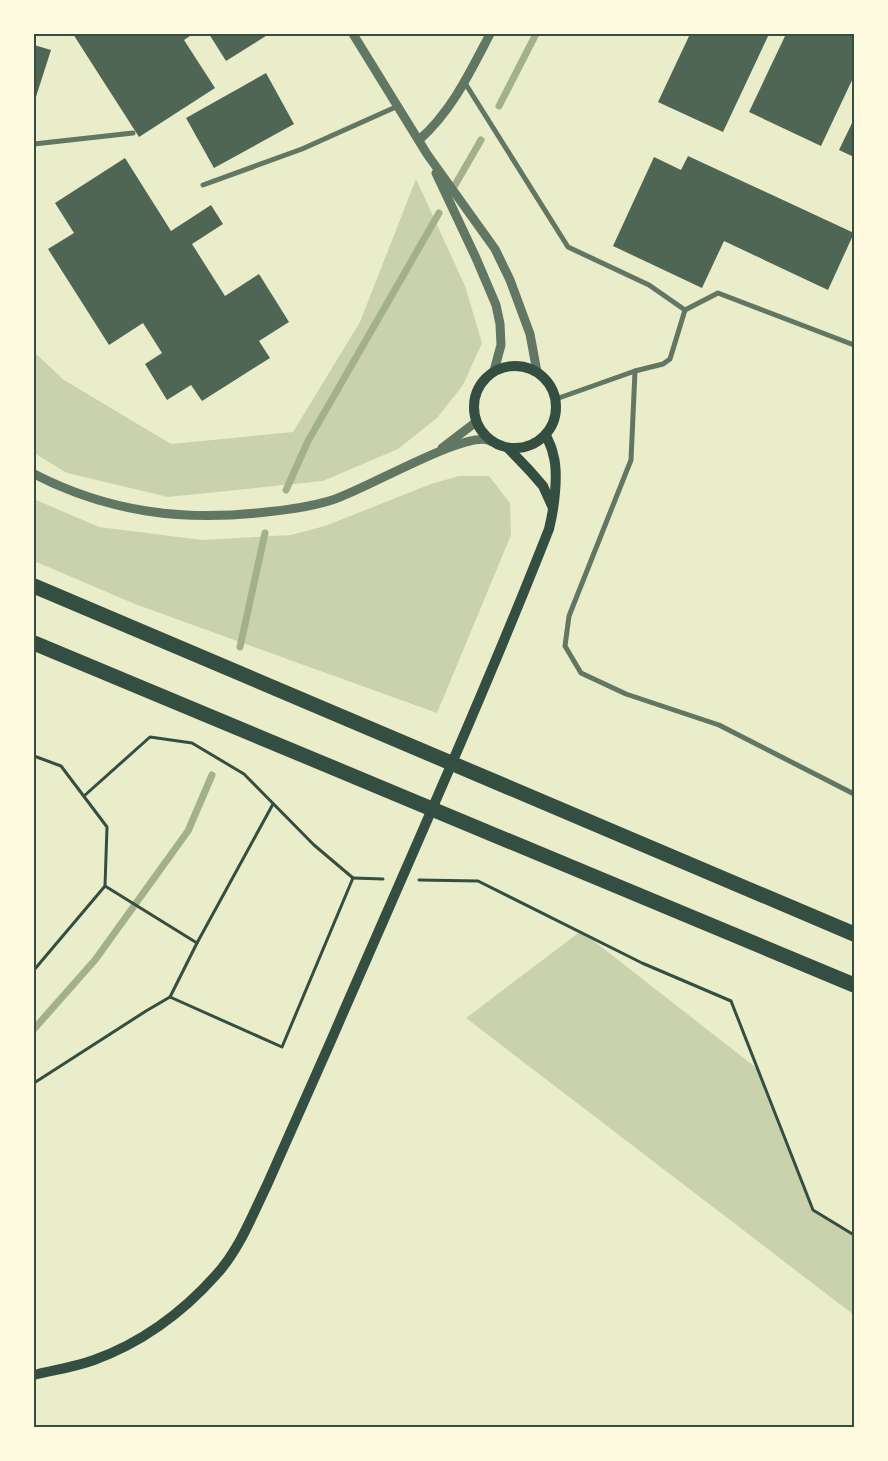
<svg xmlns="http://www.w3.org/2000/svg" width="888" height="1461" font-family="Arial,sans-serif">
<rect width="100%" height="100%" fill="#e9edc9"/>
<g fill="#cad2ad">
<polygon points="416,179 465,286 482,343 463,385 437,418 398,449 323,481 168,497 67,473 34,453 34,352 64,380 171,444 293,432 360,322"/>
<polygon points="459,476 489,476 510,503 511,535 437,713 135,604 34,561 34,499 99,527 202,540 291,535 325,526 431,484"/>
<polygon points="581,931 759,1070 813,1210 854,1235 854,1315 466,1018"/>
</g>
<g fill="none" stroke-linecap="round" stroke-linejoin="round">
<g stroke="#a3b18a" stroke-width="7">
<polyline points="499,106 536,34"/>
<polyline points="455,185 481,140"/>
<polyline points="286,490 308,441 439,213"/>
<polyline points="240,647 265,533"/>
<polyline points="34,1029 95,960 188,831 212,775"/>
</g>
</g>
<g fill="#4f6655">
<polygon points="73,34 193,34 184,40 215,88 139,137"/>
<polygon points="209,34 269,34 226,61"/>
<polygon points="690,34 769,34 723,132 658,102"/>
<polygon points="786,34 854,34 854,76 821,146 749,112"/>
<polygon points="34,45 51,50 34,103"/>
<polygon points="266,73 294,124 214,168 186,118"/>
<polygon points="854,119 854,157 839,150"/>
<polygon points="688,156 854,233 828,290 724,241 702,288 613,246 654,157 681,170"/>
<polygon points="125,158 171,231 211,205 223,224 192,244 225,296 259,274 289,322 259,341 270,358 202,401 191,385 167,400 145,364 162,353 143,323 109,345 48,249 74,233 55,203"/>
</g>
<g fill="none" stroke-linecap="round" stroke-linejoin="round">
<g stroke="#344e41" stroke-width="3">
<polyline points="34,756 61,766 107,827 105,886 34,970"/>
<polyline points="84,796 150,737 192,743 244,774 314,845 353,878 282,1047 170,997"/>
<polyline points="353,878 383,879"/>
<polyline points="419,880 478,881 642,963 731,1001 813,1210 854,1235"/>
<polyline points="197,943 273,804"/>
<polyline points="34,1083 146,1011 170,997 197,943 105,886"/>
</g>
<g stroke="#617663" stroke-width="5">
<polyline points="465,83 568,247 649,285 685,310 670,359 663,364 635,371 556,399"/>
<polyline points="34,144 133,133"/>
<polyline points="203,185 302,149 398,106"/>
<polyline points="685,310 718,293 854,345"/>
<polyline points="635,371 631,460 569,616 565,646 581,673 626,694 719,725 854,794"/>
</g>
<g stroke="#617663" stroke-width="9">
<polyline points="353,34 427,154 495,249 510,280 530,334 537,372"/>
<path d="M 419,140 C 452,111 470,72 490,34"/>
<polyline points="436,173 476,258 496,305 500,324 501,345 494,371"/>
<polyline points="442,448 476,422"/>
<path d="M 34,474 C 108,512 183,522 266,512 C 287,510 308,507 329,501 C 360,493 468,428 490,441"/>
</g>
<g stroke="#344e41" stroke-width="10">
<circle cx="515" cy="407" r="41"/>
<polyline points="508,448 530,471 543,486 553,508"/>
<path d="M 34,1375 C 54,1370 75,1367 94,1360 C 141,1343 183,1312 216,1275 C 239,1250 252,1216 267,1185 C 288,1138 309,1091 330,1043 C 404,872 481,702 549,529 C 554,509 559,473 553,454 C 552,447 548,441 546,435"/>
</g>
<g stroke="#344e41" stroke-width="15">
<polyline points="34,586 854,934"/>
<polyline points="34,643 854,985"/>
</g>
</g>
<rect width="888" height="1461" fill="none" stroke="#fefae0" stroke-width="70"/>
<rect x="35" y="35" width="818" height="1391" fill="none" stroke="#344e41" stroke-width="2"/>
</svg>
